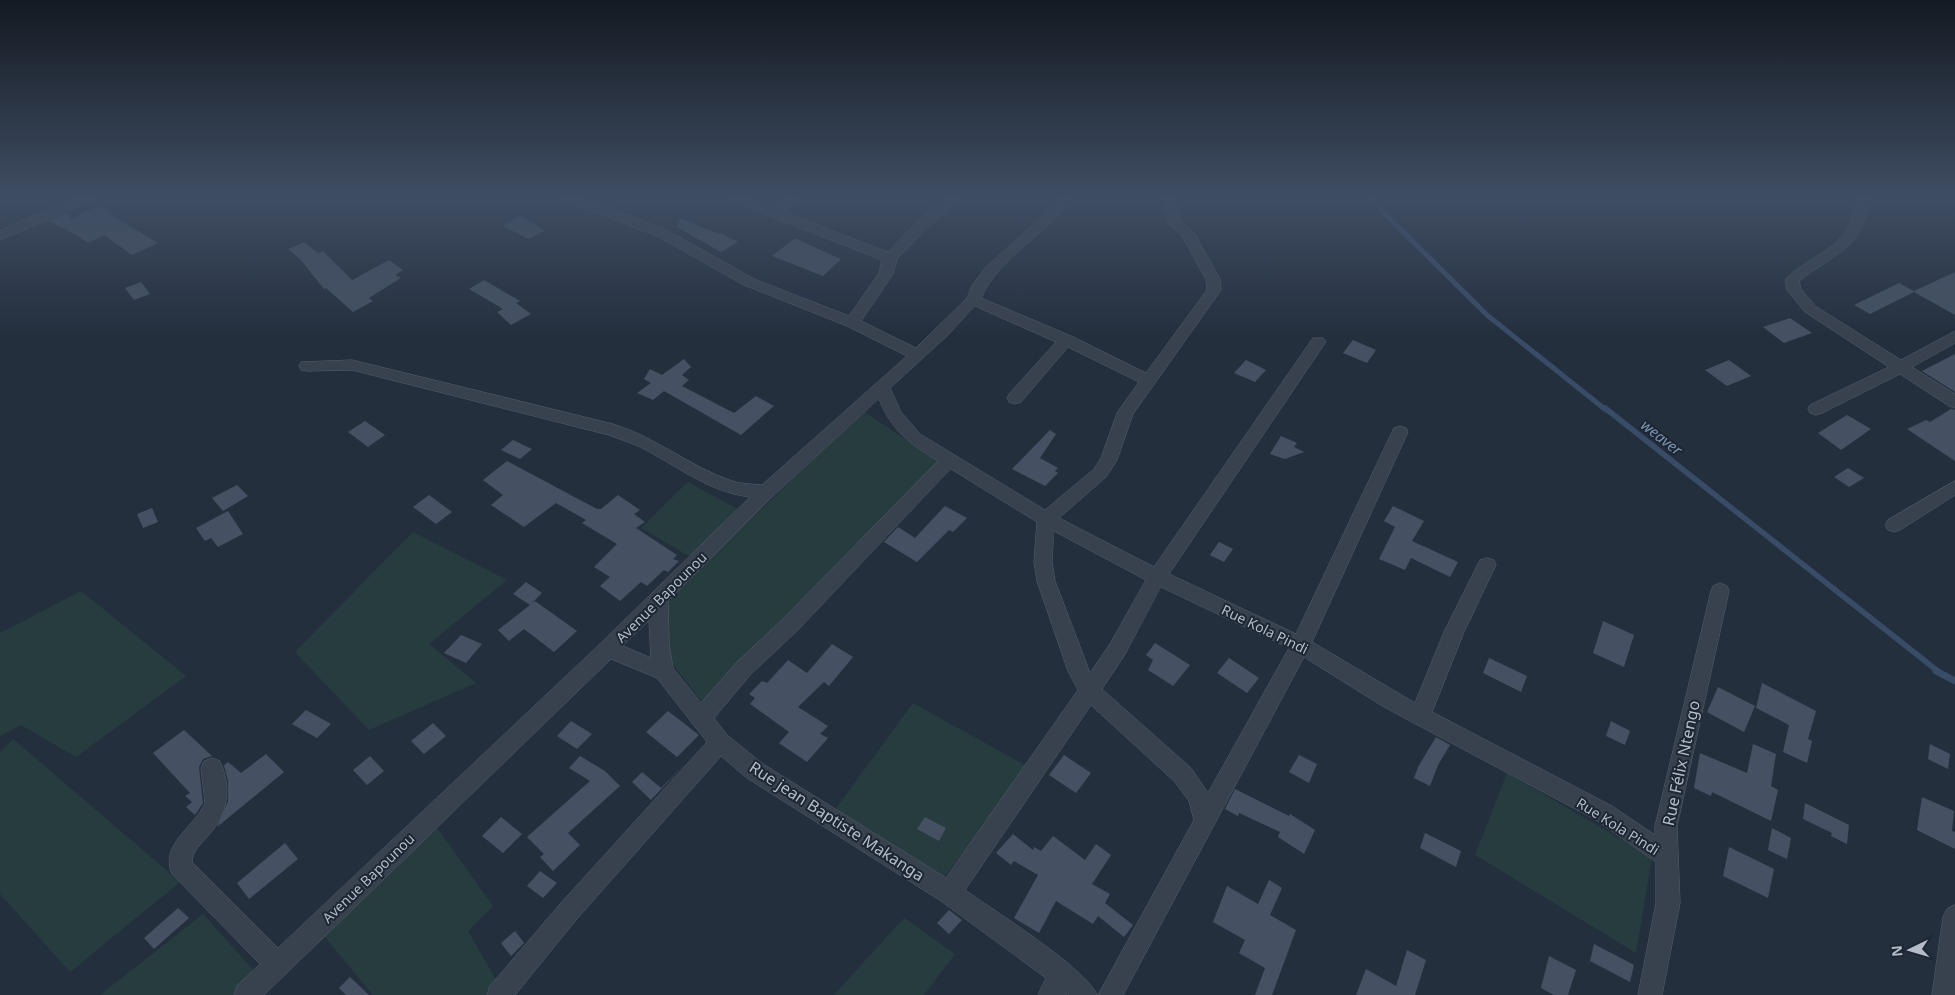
<svg xmlns="http://www.w3.org/2000/svg" width="1955" height="995" font-family="'Noto Sans',sans-serif">
<rect width="100%" height="100%" fill="#242f3e"/>
<g fill="#263c3f">
<polygon points="863,411 939,462 704,705 665,654 666,601"/>
<polygon points="688,482 743,512 694,559 641,528"/>
<polygon points="413,532 507,580 429,644 476,683 369,730 295,652"/>
<polygon points="81,591 186,676 76,757 21,725 0,736 0,633"/>
<polygon points="913,703 1030,768 944,877 834,811"/>
<polygon points="13,739 180,882 70,972 0,894 0,752"/>
<polygon points="1507,773 1652,857 1636,953 1475,855"/>
<polygon points="435,825 493,906 468,931 499,985 490,995 373,995 324,936"/>
<polygon points="203,914 256,973 234,995 100,995"/>
<polygon points="904,918 955,954 924,995 834,995"/>
</g>
<g fill="none" stroke-linecap="round" stroke-linejoin="round">
<polyline stroke="#394c67" stroke-width="5" points="1367,196 1487,315 1606,410"/>
<polyline stroke="#394c67" stroke-width="5.5" points="1605,408 1939,672"/>
<polyline stroke="#394c67" stroke-width="7" points="1936,671 1955,681"/>
</g>
<g fill="#455162">
<polygon points="99,205 114,214 111,215 158,243 132,255 104,235 88,243 75,234 49,221 68,213 71,219"/>
<polygon points="520,215 545,231 529,239 503,226"/>
<polygon points="681,218 718,234 721,233 738,242 721,252 677,227"/>
<polygon points="795,238 829,254 841,259 823,276 772,256"/>
<polygon points="304,242 318,253 323,251 352,280 389,260 403,270 395,275 401,278 369,298 373,301 353,312 326,288 324,289 300,259 288,249"/>
<polygon points="1955,272 1955,315 1914,292 1870,314 1854,305 1899,283 1914,291"/>
<polygon points="484,280 520,301 516,303 531,314 511,325 497,312 503,309 469,289"/>
<polygon points="141,282 150,294 134,300 125,288"/>
<polygon points="1790,318 1812,333 1784,343 1763,327"/>
<polygon points="1353,340 1376,350 1367,363 1343,353"/>
<polygon points="1955,354 1955,392 1922,371"/>
<polygon points="684,359 691,367 682,375 689,380 682,386 734,413 756,396 774,406 741,435 664,391 653,400 637,393 651,383 644,379 650,369 662,375"/>
<polygon points="1246,360 1266,370 1255,382 1234,373"/>
<polygon points="1729,360 1751,376 1727,386 1705,370"/>
<polygon points="1951,409 1955,410 1955,461 1907,429 1926,420 1930,422"/>
<polygon points="1847,415 1871,429 1841,450 1818,433"/>
<polygon points="365,421 385,435 368,447 348,432"/>
<polygon points="1050,430 1056,434 1040,458 1058,468 1055,471 1058,473 1045,486 1012,469"/>
<polygon points="1281,436 1297,443 1294,447 1304,452 1285,459 1270,454"/>
<polygon points="513,440 532,449 520,459 501,450"/>
<polygon points="507,461 597,509 601,509 618,495 640,510 634,514 645,522 636,528 677,555 673,559 679,561 668,572 664,570 647,586 641,582 620,601 600,586 610,577 594,567 617,544 582,523 586,520 556,503 524,527 491,505 503,495 483,480"/>
<polygon points="1848,468 1864,478 1849,487 1834,477"/>
<polygon points="237,485 248,496 223,511 212,498"/>
<polygon points="429,495 452,512 436,524 413,507"/>
<polygon points="945,506 967,518 953,532 949,530 917,562 884,542 898,527 915,538"/>
<polygon points="1393,506 1424,521 1412,541 1458,562 1450,577 1411,558 1405,570 1379,559 1395,527 1384,521"/>
<polygon points="152,508 158,522 143,528 137,514"/>
<polygon points="228,511 243,534 218,547 211,538 205,541 196,528"/>
<polygon points="1219,542 1233,549 1224,562 1210,555"/>
<polygon points="526,582 542,593 530,605 535,601 577,631 554,652 524,629 509,641 498,630 530,605 513,594"/>
<polygon points="1603,621 1634,635 1624,667 1593,653"/>
<polygon points="461,635 482,644 466,663 444,653"/>
<polygon points="1155,643 1190,665 1173,686 1148,670 1153,660 1146,655"/>
<polygon points="832,644 853,657 829,686 824,682 798,707 828,726 820,734 828,738 807,762 779,743 789,732 750,704 755,698 749,694 762,681 767,683 788,660 807,673"/>
<polygon points="1229,658 1259,678 1247,693 1217,673"/>
<polygon points="1489,658 1527,676 1521,692 1483,673"/>
<polygon points="1762,683 1816,711 1808,739 1812,741 1807,763 1783,752 1789,725 1756,708"/>
<polygon points="1718,687 1755,706 1744,732 1707,712"/>
<polygon points="306,710 331,724 317,738 292,724"/>
<polygon points="668,711 699,735 677,757 646,732"/>
<polygon points="571,721 592,734 577,749 557,736"/>
<polygon points="1611,721 1630,731 1625,745 1606,736"/>
<polygon points="433,723 446,736 424,754 411,741"/>
<polygon points="184,730 212,756 203,759 199,767 203,803 195,815 186,807 192,802 185,796 190,793 153,753"/>
<polygon points="1436,737 1450,745 1438,765 1430,786 1414,778 1418,767"/>
<polygon points="1753,744 1776,754 1771,786 1778,790 1771,821 1712,792 1711,796 1694,788 1700,753 1747,773"/>
<polygon points="1930,744 1950,754 1948,769 1928,759"/>
<polygon points="266,754 284,772 217,827 228,801 228,781 224,765 228,762 241,773"/>
<polygon points="1064,755 1091,773 1076,793 1049,775"/>
<polygon points="1299,755 1317,764 1309,783 1289,772"/>
<polygon points="370,756 384,771 367,785 353,770"/>
<polygon points="580,756 605,771 620,786 568,833 580,845 553,871 540,857 544,854 527,837 590,781 569,768"/>
<polygon points="685,764 651,800 632,782 642,772 661,788"/>
<polygon points="1235,789 1289,816 1290,814 1315,830 1304,854 1278,837 1280,832 1239,813 1238,816 1225,809"/>
<polygon points="1922,797 1954,811 1952,831 1955,832 1955,849 1917,830"/>
<polygon points="1805,803 1849,825 1847,844 1831,836 1832,833 1803,819"/>
<polygon points="501,817 522,834 503,853 482,836"/>
<polygon points="925,817 946,828 939,841 917,829"/>
<polygon points="1772,828 1791,838 1787,859 1768,850"/>
<polygon points="1425,833 1461,851 1456,867 1420,848"/>
<polygon points="1013,834 1033,850 1034,847 1041,851 1053,836 1085,860 1096,844 1111,855 1092,884 1110,894 1105,903 1133,925 1124,937 1098,916 1093,924 1056,901 1039,933 1014,918 1038,875 1014,861 1011,865 996,853"/>
<polygon points="285,843 298,859 249,899 237,883"/>
<polygon points="1729,847 1774,869 1768,898 1723,876"/>
<polygon points="540,871 557,883 543,898 527,886"/>
<polygon points="1269,880 1282,888 1270,915 1296,930 1272,995 1255,995 1265,968 1239,953 1245,940 1213,922 1227,886 1258,904"/>
<polygon points="178,908 189,918 154,949 144,938"/>
<polygon points="949,910 962,920 949,934 937,923"/>
<polygon points="515,931 524,943 511,956 501,943"/>
<polygon points="1594,944 1634,965 1630,982 1590,961"/>
<polygon points="1407,950 1426,960 1415,995 1356,995 1366,969 1396,986"/>
<polygon points="1549,956 1576,970 1568,995 1554,995 1541,988"/>
<polygon points="350,977 369,995 346,995 339,988"/>
</g>
<g fill="none" stroke-linecap="round" stroke-linejoin="round">
<g stroke="#565f6c" stroke-width="1">
<g id="street">
<polygon points="79,196 98,196 96,199 0,240 0,231"/>
<path d="M 559,196 L 578,196 L 667,230 L 754,279 L 849,316 L 879,273 L 882,260 L 726,199 L 724,196 L 743,196 L 773,208 L 785,196 L 800,196 L 784,212 L 888,252 L 918,221 L 950,196 L 965,196 L 928,227 L 897,259 L 893,274 L 861,321 L 916,348 L 967,298 L 973,284 L 986,267 L 1035,223 L 1062,196 L 1076,196 C 1049,233 1000,255 981,298 L 1071,336 L 1146,373 L 1207,290 L 1206,279 L 1182,236 L 1167,222 L 1162,196 L 1176,196 L 1180,221 L 1195,234 L 1220,279 L 1221,290 L 1133,414 L 1117,460 L 1106,477 L 1059,518 L 1154,567 L 1313,338 L 1323,338 L 1326,342 L 1323,346 L 1169,574 L 1296,634 L 1392,432 L 1394,428 L 1400,426 L 1406,428 L 1408,432 L 1312,642 L 1415,703 L 1444,632 L 1480,560 L 1487,558 L 1494,560 L 1496,565 L 1464,632 L 1432,712 L 1612,806 L 1655,835 L 1655,826 L 1711,591 L 1713,586 L 1720,583 L 1727,586 L 1729,591 L 1677,826 L 1680,903 L 1662,995 L 1638,995 L 1656,903 L 1656,862 L 1596,820 L 1384,707 L 1304,657 L 1123,995 L 1098,995 L 1194,820 L 1189,801 L 1175,782 L 1091,705 L 965,890 C 993,910 1086,968 1097,995 L 1067,995 L 1065,993 L 1064,995 L 1038,995 L 1046,978 L 941,901 L 747,778 L 721,756 L 576,920 L 515,995 L 487,995 L 490,986 L 560,904 L 707,742 L 657,678 L 611,659 L 264,995 L 234,995 L 237,986 L 260,964 L 172,874 C 159,844 195,827 205,803 L 201,768 L 204,761 L 212,758 L 220,761 C 232,789 228,813 208,836 C 201,844 192,851 192,862 L 278,948 L 601,643 L 750,497 C 705,491 677,465 638,446 C 629,442 619,439 609,435 L 352,370 L 307,371 L 301,370 L 299,366 L 301,362 L 352,360 L 613,424 C 656,437 690,467 732,481 C 741,484 752,484 762,485 L 907,356 L 847,326 L 744,285 L 657,236 L 561,199 ZM 975,306 L 1056,342 L 1009,394 L 1007,398 L 1009,402 L 1015,404 L 1021,402 L 1068,347 L 1139,382 L 1117,413 L 1101,458 L 1094,469 L 1045,510 L 920,434 L 901,412 L 890,388 L 948,335 ZM 879,399 C 892,431 909,443 938,461 L 783,619 L 737,662 L 701,703 L 673,668 L 669,645 L 668,601 L 772,497 ZM 951,469 L 1037,522 L 1034,562 L 1037,581 L 1068,671 L 1078,690 L 946,878 L 763,764 L 727,735 L 714,718 L 751,674 L 797,631 ZM 1054,531 L 1146,580 L 1110,644 L 1090,673 L 1055,581 L 1052,562 ZM 1161,587 L 1289,648 L 1208,793 L 1191,768 L 1102,689 L 1124,656 ZM 649,621 L 651,658 L 623,646 Z"/>
<path d="M 1857,196 L 1871,196 C 1862,250 1838,251 1799,281 L 1801,289 L 1815,306 L 1901,360 L 1955,331 L 1955,343 L 1912,367 L 1955,394 L 1955,408 L 1949,406 L 1900,374 L 1822,413 L 1816,415 L 1810,413 L 1808,409 L 1810,405 L 1889,367 L 1805,312 L 1787,290 L 1785,280 C 1790,273 1799,268 1806,263 C 1839,242 1850,237 1857,196 Z"/>
<polygon points="1955,481 1955,495 1900,530 1894,532 1888,530 1885,525 1888,520"/>
<polygon points="1955,905 1955,995 1932,995 1943,917 1947,909"/>
</g>
</g>
<use href="#street" fill="#38414e" fill-rule="evenodd"/>
</g>
<linearGradient id="sky" x2="0" y2="1"><stop stop-color="#141a22"/><stop offset="0.59" stop-color="#3f4d63"/><stop offset="1" stop-color="#3f4d63" stop-opacity="0"/></linearGradient>
<rect width="1955" height="335" fill="url(#sky)"/>
<g text-anchor="middle" dominant-baseline="central" stroke-width="4" stroke-linejoin="round" paint-order="stroke">
<g font-size="14" fill="#b4bcc9" stroke="#1d2633">
<text transform="translate(661 597) rotate(-45)">Avenue Bapounou</text>
<text transform="translate(1265 629) rotate(26)">Rue Kola Pindi</text>
<text transform="translate(1618 826) rotate(32)">Rue Kola Pindi</text>
<text transform="translate(368 878) rotate(-44)">Avenue Bapounou</text>
</g>
<g font-size="15" font-style="italic" fill="#7c92b1" stroke="#1d2633">
<text transform="translate(1662 437) rotate(38)">weaver</text>
</g>
<g font-size="16" fill="#b4bcc9" stroke="#1d2633">
<text transform="translate(1681 763) rotate(-78)">Rue Félix Ntengo</text>
<text transform="translate(837 821) rotate(33)">Rue jean Baptiste Makanga</text>
</g>
</g>
<g transform="translate(1910 950) rotate(265)" stroke="#1d2633" stroke-width="4" paint-order="stroke">
<path d="M0-4L9 19L0 12L-9 19Z" fill="#b4bcc9"/>
<text y="-8" font-size="14" font-weight="bold" text-anchor="middle" fill="#b4bcc9">N</text>
</g>
</svg>
